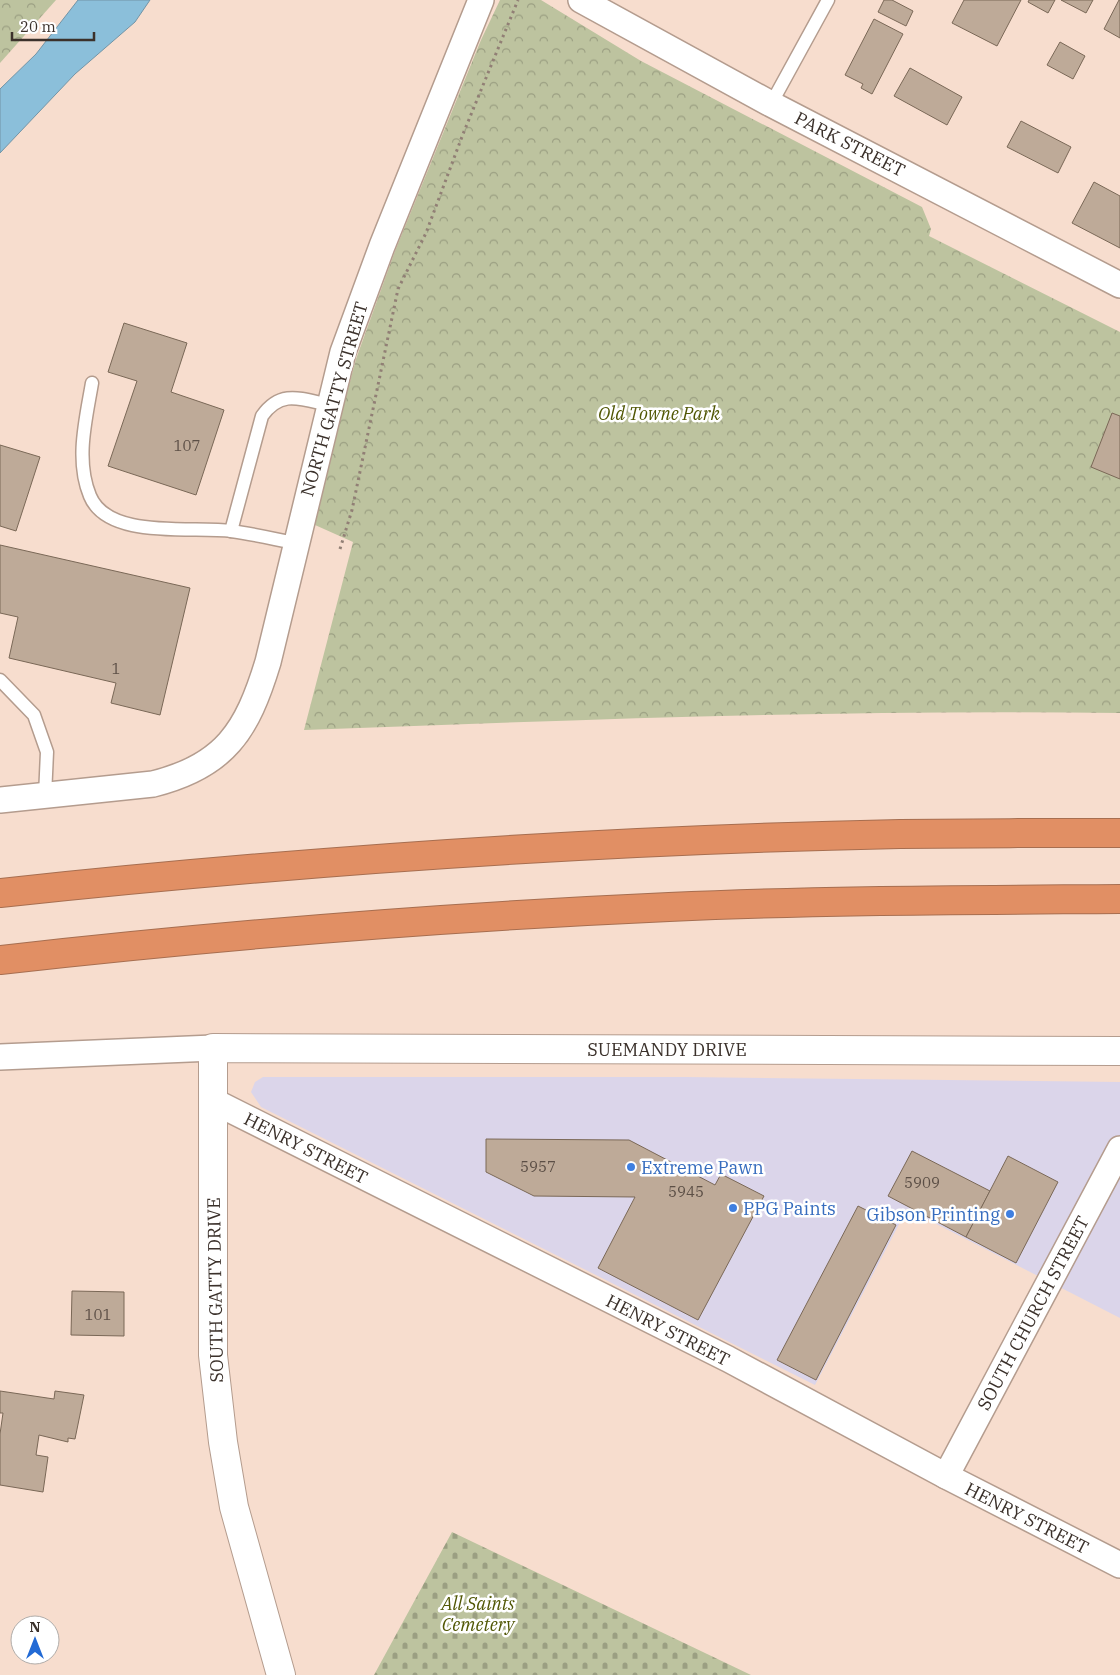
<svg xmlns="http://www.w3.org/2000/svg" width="1120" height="1675" font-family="'IBM Plex Serif',serif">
<defs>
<pattern id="cemetery-stones" width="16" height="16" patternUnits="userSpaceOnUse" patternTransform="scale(1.25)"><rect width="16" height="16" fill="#bdc39f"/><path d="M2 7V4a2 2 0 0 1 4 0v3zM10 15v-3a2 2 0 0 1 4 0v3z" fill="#9b9f82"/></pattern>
<pattern id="park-crowns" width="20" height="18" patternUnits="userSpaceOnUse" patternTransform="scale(1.25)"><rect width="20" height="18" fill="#bdc39f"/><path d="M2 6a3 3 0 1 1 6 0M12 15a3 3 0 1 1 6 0" fill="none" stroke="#9b9f82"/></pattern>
</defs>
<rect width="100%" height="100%" fill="#f7ddce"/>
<polygon fill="#dbd5ea" points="263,1077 685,1077 1120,1082 1120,1318 907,1209 815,1385 261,1107 251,1092 255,1082"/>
<polygon fill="url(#cemetery-stones)" points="452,1532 751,1675 374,1675"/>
<g fill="url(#park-crowns)">
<polygon points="0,0 56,0 0,63"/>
<path d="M 500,0 L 541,0 L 641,61 L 922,207 L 931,229 L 929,236 L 1120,332 L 1120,713 C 848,709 576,720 304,730 L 353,542 L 315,525 L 330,457 L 356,359 L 395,251 L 481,40 Z"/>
</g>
<polygon fill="#8bbfda" stroke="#7394a6" points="78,0 150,0 135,22 75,74 0,153 0,89 36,54"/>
<g fill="#beaa98" stroke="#7a6857">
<polygon points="884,0 892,0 913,11 906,26 878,12"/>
<polygon points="964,0 1021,0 997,46 952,23"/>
<polygon points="1029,0 1055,0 1048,13 1028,2"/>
<polygon points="1061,0 1093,0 1086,13"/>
<polygon points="1119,0 1120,0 1120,38 1104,29"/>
<polygon points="874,19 903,34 872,94 861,88 863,84 845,75"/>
<polygon points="1060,42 1085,56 1073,79 1047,65"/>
<polygon points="910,68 962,97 947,125 894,96"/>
<polygon points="1021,121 1071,147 1058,173 1007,147"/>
<polygon points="1094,182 1120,196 1120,248 1072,223"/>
<polygon points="124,323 187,343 171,392 224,410 196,495 108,466 137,381 108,372"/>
<polygon points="1112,413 1120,416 1120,479 1091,467"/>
<polygon points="0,445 40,457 16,531 0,526"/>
<polygon points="0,545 190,588 160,715 111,703 116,683 9,658 18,617 0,613"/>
<polygon points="486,1139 629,1140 715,1185 721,1174 764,1196 698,1320 598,1268 635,1197 534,1196 486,1172"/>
<polygon points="912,1151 990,1191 966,1237 888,1196"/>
<polygon points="1008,1156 1058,1182 1016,1263 966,1237"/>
<polygon points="858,1206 896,1225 816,1380 777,1360"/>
<polygon points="72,1291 124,1292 124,1336 71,1335"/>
<polygon points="0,1391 54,1399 55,1391 84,1395 75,1439 68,1438 68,1442 39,1435 36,1455 48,1457 43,1492 0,1485 0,1434 3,1413 0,1413"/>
</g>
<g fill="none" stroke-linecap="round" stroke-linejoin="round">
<g stroke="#b49c8e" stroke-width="15">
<g id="service">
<polyline points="771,104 828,0"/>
<path d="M 92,383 C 86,419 75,460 90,496 C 108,540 193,526 231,531 C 253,534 274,539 295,543"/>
<path d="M 231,531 L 262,416 C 281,389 301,399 329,405"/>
<polyline points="0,680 34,715 47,752 45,796"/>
</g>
</g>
<g stroke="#b49c8e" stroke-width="28">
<g id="minor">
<polyline points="581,0 771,104 1120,285"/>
<path d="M 0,800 L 153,784 C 225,766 247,731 268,662 L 343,352 L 382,246 L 481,0"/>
<polyline points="0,1057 213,1048"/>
<polyline points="213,1101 728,1359 946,1476 1120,1565"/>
<polyline points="946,1476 1120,1149"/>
</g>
</g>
<g stroke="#b49c8e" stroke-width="30">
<polyline id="tertiary" points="281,1675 234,1507 223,1442 213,1355 213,1048 1120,1051"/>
</g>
<g stroke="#a76e50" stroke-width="30">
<g id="motorway">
<path d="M 0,893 C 299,861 599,840 900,834 C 973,833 1047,833 1120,833"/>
<path d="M 0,960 C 222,935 445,917 669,907 C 819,900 970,900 1120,899"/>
</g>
</g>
<polyline stroke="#917f75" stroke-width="3" stroke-dasharray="2.5 4" stroke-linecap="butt" points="340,549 352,510 398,289 426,233 463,134 518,0"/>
<use href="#service" stroke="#fff" stroke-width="12"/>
<use href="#minor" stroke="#fff" stroke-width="25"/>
<use href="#tertiary" stroke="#fff" stroke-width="28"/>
<use href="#motorway" stroke="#e18f64" stroke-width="28"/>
</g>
<g fill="#3f7fe0" stroke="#fff" stroke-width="2">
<circle cx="631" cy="1167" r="5"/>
<circle cx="733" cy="1208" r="5"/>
<circle cx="1010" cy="1214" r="5"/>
</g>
<g text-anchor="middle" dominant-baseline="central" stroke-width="5" stroke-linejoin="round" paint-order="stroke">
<g font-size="15" fill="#5c4f46">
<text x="187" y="445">107</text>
<text x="116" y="668">1</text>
<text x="538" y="1166">5957</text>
<text x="922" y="1182">5909</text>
<text x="686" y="1191">5945</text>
<text x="98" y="1314">101</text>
</g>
<g font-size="18" fill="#3b312b" stroke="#fff">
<text transform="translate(850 144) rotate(27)">PARK STREET</text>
<text transform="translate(334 399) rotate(-74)">NORTH GATTY STREET</text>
<text x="667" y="1049">SUEMANDY DRIVE</text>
<text transform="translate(306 1148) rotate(27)">HENRY STREET</text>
<text transform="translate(215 1290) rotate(-91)">SOUTH GATTY DRIVE</text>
<text transform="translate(1033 1313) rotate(-62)">SOUTH CHURCH STREET</text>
<text transform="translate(668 1330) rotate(27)">HENRY STREET</text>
<text transform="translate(1027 1518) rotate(27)">HENRY STREET</text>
</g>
<g font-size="18" font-style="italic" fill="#515705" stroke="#fff">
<text x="659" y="413">Old Towne Park</text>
<text x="478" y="1603">All Saints<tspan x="478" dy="21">Cemetery</tspan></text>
</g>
<g font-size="18" fill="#366cbe" stroke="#fff" text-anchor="start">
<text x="641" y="1167">Extreme Pawn</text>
<text x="743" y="1208">PPG Paints</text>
<text x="1000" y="1214" text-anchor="end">Gibson Printing</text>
</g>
</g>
<g transform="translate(35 1640)"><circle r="24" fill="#ffffff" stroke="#b1adaa"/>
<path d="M0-4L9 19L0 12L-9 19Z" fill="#226ad5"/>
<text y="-8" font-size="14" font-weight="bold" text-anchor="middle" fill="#3b312b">N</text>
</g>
<path d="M12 32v8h82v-8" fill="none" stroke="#3b312b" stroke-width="2.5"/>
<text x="20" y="32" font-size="15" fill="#3b312b" stroke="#ffffff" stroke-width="4" paint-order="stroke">20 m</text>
</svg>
